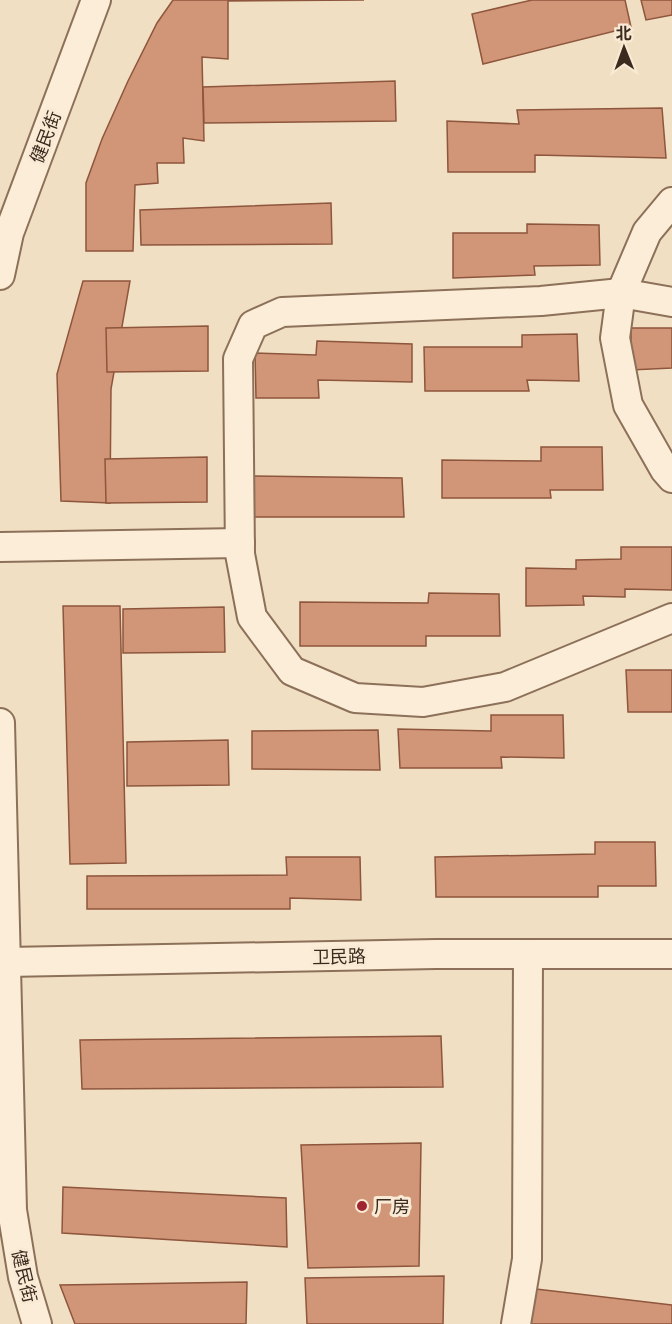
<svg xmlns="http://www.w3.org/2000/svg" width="672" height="1324" font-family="'Noto Serif','Noto Sans SC',serif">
<rect width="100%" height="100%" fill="#f1dfc3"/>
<g fill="#d19577" stroke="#8d563d" stroke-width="1.5">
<polygon points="173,0 364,0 228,1 228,59 202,57 204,141 183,138 184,163 157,163 158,183 135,185 133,251 86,251 86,183 102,139 128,81 157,23"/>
<polygon points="532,0 625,0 631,27 483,64 472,14"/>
<polygon points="641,0 672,0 672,15 646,20"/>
<polygon points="395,81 396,121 204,123 203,87"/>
<polygon points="662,108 666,158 535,155 535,172 448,172 447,121 519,124 517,110"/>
<polygon points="331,203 332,244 141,245 140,210"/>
<polygon points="527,224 599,225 600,265 534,266 535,275 453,278 453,233 527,233"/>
<polygon points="83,281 130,281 111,389 110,503 61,501 57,374"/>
<polygon points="208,326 208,371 107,372 106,328"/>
<polygon points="631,328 672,328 672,368 631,370"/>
<polygon points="577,334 579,381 527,380 529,391 425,391 424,347 522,347 522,335"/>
<polygon points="317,341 412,344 412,382 318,380 319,398 256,398 255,353 316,355"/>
<polygon points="541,447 602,447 603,490 550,490 551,498 442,498 442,460 541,461"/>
<polygon points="207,457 207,502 106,503 105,459"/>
<polygon points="253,476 402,478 404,517 254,517"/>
<polygon points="621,547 672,547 672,590 625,589 625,597 583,596 584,605 526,606 526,568 576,569 576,560 621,559"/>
<polygon points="429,593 499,594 500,636 426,636 426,646 300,646 300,602 428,603"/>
<polygon points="63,606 120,606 126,863 70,864"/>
<polygon points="224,607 225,652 123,653 123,609"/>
<polygon points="626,670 672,670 672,712 628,712"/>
<polygon points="491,715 563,715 564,758 501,757 502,768 400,768 398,729 491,731"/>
<polygon points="378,730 380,770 252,769 252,731"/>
<polygon points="228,740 229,785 127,786 127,742"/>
<polygon points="595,842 655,842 656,886 598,886 598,897 436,897 435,857 595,854"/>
<polygon points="286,857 360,857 361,900 290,898 290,909 87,909 87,876 287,875"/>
<polygon points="441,1036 443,1087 82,1089 80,1040"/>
<polygon points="421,1143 419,1266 308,1268 301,1145"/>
<polygon points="63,1187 286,1198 287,1247 62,1233"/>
<polygon points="444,1276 443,1324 307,1324 305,1278"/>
<polygon points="247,1282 246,1324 75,1324 60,1285"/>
<polygon points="536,1289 672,1305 672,1324 530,1324"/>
</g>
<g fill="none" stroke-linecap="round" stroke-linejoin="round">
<g stroke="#8c7059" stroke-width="32">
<g id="minor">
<polyline points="672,202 647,232 621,293 615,338 628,405 665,470 672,478"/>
<polyline points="0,275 9,233 96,0"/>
<polyline points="672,302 621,293 541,301 282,312 253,325 238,359 240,554 252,617 292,671 355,698 423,702 505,687 672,618"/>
<polyline points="0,547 240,543"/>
<polyline points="0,723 12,1210 23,1277 37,1324"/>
<polyline points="7,962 436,954 672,954"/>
<polyline points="516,1324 527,1259 528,954"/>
</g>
</g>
<use href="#minor" stroke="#fbedd7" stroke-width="28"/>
</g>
<circle fill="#9f2530" stroke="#f8ead4" stroke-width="2" cx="362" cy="1206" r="6"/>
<g text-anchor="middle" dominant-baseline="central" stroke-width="6" stroke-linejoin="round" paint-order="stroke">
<g font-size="18" fill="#3b2a1e" stroke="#f8ead4">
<text transform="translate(45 137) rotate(-69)">健民街</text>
<text transform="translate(339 956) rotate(-1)">卫民路</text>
<text transform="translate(25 1276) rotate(77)">健民街</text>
</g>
<g font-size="18" fill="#3b2a1e" stroke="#f8ead4" text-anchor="start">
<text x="374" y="1206">厂房</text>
</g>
</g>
<g transform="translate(624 48) rotate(359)" stroke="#f8ead4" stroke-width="4.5" paint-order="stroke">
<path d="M0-4.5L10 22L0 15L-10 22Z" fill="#3b2a1e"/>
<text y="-9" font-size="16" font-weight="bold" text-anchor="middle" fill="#3b2a1e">北</text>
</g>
</svg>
